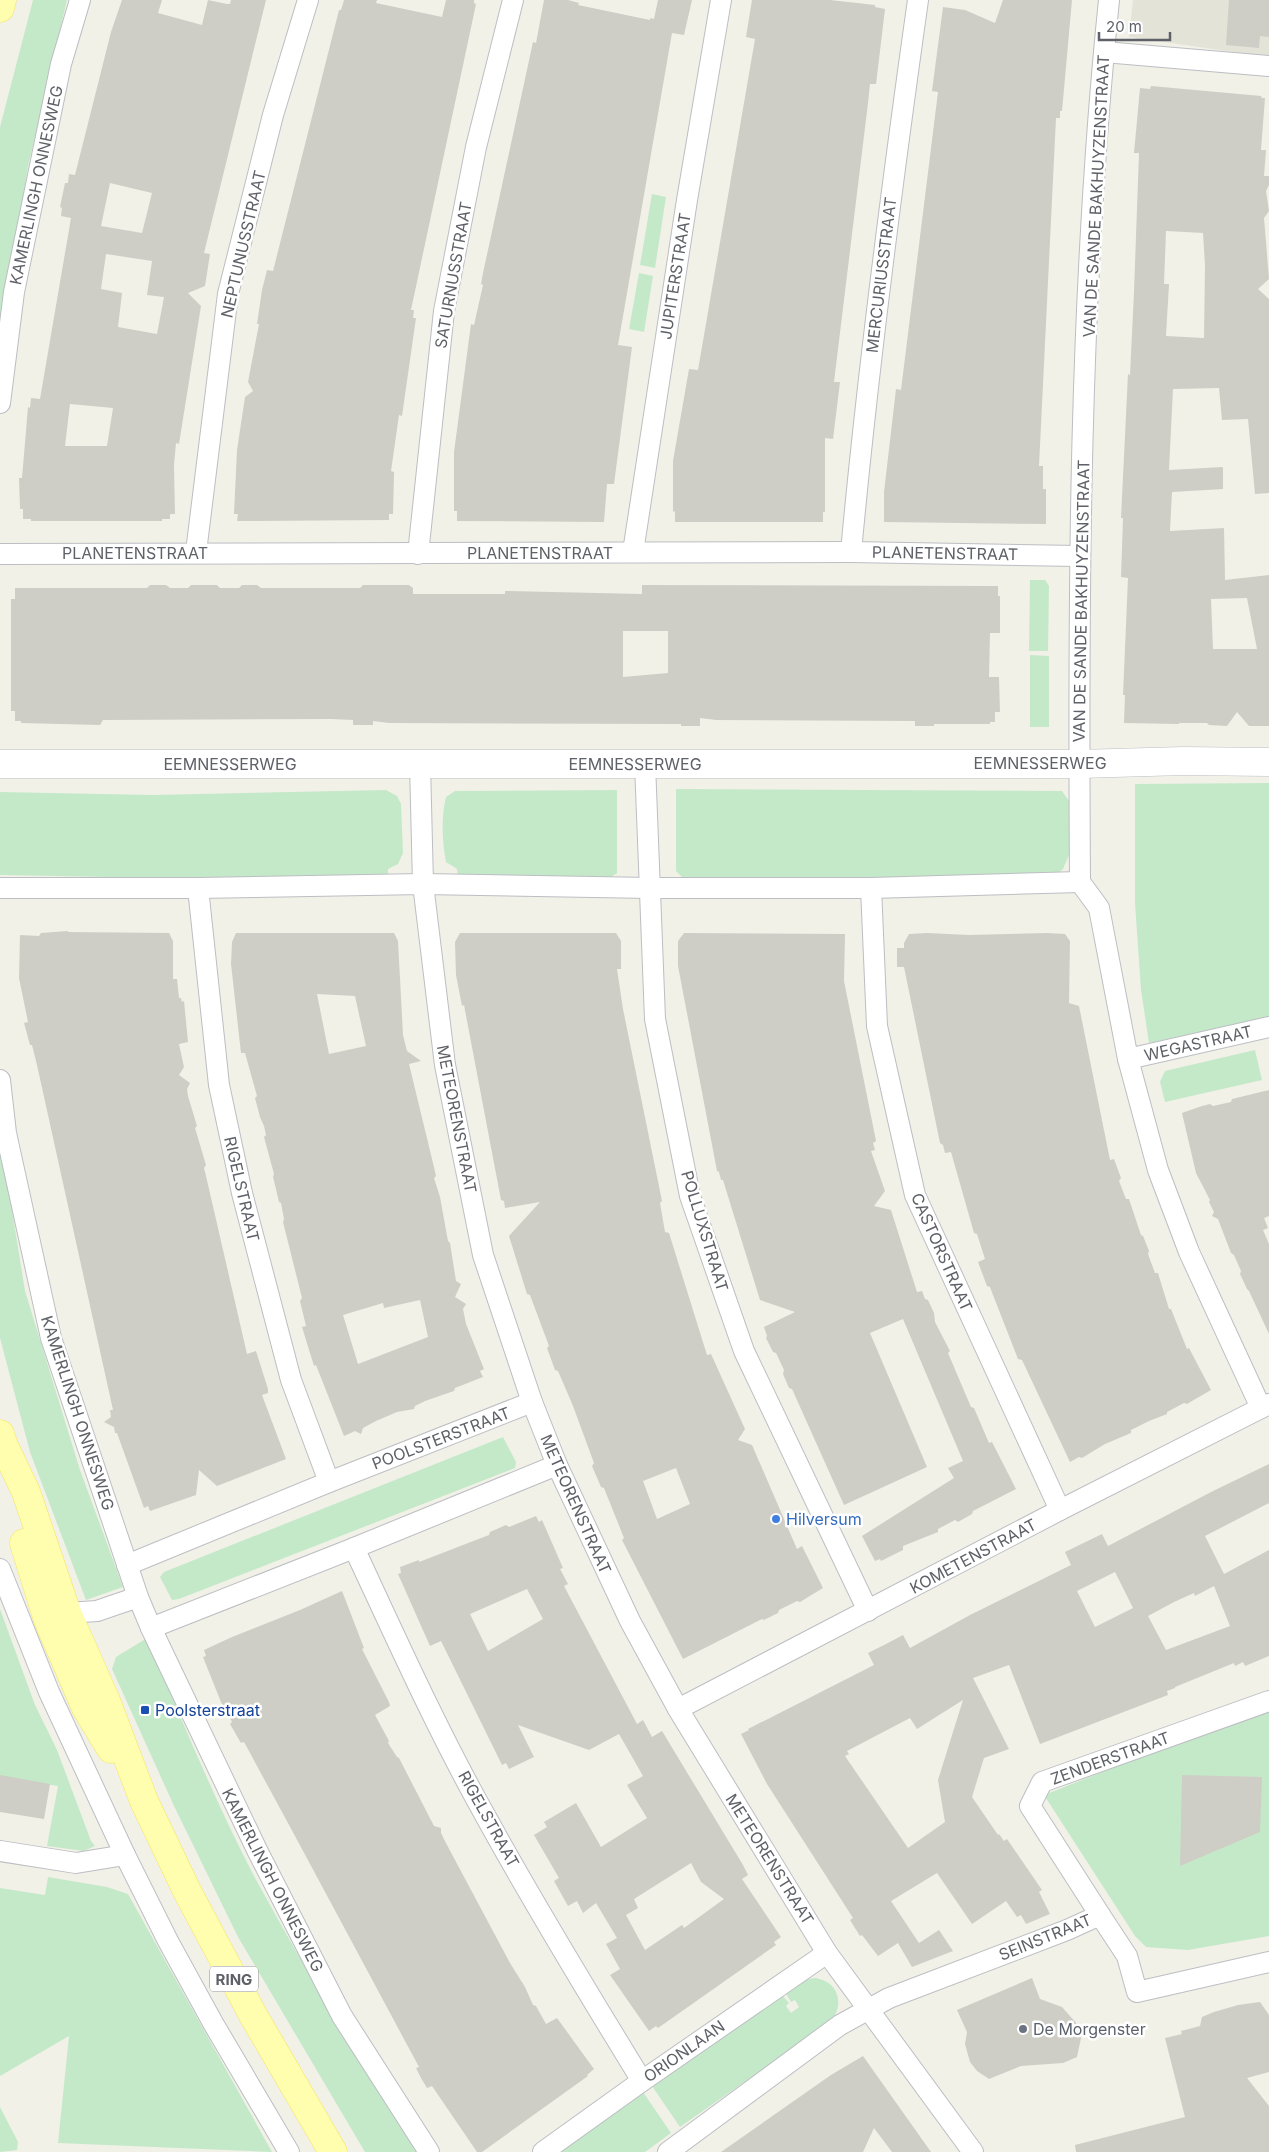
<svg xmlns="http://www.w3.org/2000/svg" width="1269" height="2152" font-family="Inter,sans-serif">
<rect width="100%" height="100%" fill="#f1f1e8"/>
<polygon fill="#e4e3d8" points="1133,0 1269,0 1269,57 1129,37"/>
<g fill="#c4e9c9">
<polygon points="33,0 67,0 28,166 0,340 0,127"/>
<polygon points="652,194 666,197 655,268 640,265"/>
<polygon points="639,273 653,276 644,332 629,329"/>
<polygon points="1030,580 1045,580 1049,586 1048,651 1029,651"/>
<polygon points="1030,655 1049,656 1049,727 1030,727"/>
<polygon points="1269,783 1269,1017 1149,1043 1141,990 1135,903 1135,784"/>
<polygon points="676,789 1062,791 1069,801 1069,855 1063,869 1053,878 682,877 676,871"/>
<polygon points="386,790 397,796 401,804 403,853 398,864 388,869 388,879 263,880 0,875 0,792 153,795"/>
<path d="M 617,790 L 617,873 L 611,877 L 458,878 L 457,869 L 446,862 C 442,841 441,817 446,797 L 455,791 Z"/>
<polygon points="1255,1050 1262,1080 1165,1102 1160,1082 1165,1071"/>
<polygon points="0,1136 25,1291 80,1470 123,1587 86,1600 30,1452 0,1338"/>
<polygon points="503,1437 516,1462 515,1468 179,1599 172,1600 160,1577 164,1572"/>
<polygon points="0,1609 35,1705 57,1750 91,1841 95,1846 84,1851 47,1846 58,1786 0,1777"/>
<path d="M 147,1638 C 181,1718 214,1799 254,1876 C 305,1970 361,2062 419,2152 L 365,2152 L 238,1937 L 174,1806 L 112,1669 L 116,1657 Z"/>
<polygon points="1269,1706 1269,1936 1188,1950 1146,1947 1135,1936 1044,1795"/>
<polygon points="48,1877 107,1887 128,1894 272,2152 58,2143 69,2036 0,2076 0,1888 45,1895"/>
<path d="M 814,1978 C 838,1980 846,2005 830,2022 L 680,2127 L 652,2086 L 782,1995 L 789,2003 L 786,2006 L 791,2013 L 799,2007 L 795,2000 L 791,2002 L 785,1992 L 803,1980 Z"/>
<polygon points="643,2092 671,2133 645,2152 558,2152"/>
<polygon points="0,2107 18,2142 17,2150 0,2152"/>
</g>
<g fill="#cecec6" fill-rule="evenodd">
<path d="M 122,0 L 162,0 L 158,13 L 202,25 L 208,0 L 227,4 L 230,4 L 231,0 L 266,0 L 204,253 L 210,254 L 205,286 L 188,293 L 201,306 L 179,444 L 176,443 L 174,465 L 175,514 L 170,514 L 170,519 L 162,519 L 162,521 L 31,521 L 31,519 L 23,519 L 23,509 L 20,509 L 19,478 L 22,478 L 28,407 L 30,408 L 31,398 L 40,399 L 71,218 L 61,216 L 62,208 L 60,207 L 65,183 L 68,183 L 69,174 L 75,175 L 111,32 ZM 110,183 L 152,193 L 142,233 L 101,226 ZM 106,254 L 152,261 L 147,295 L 164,297 L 157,334 L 118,327 L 122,293 L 101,289 ZM 70,404 L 113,408 L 107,446 L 65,446 Z"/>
<polygon points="344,0 377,0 376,3 442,17 446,0 474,0 474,3 476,4 411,310 414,310 413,318 416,318 402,416 399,415 391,471 394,472 393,514 389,514 389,520 237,521 238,514 234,514 237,450 245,397 253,391 248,382 259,324 257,324 262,290 267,270 273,271 339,10 341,10"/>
<polygon points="544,0 568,0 579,3 578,5 650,20 650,18 654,19 658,0 692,0 684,35 672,33 618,345 632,347 614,484 607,484 604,522 457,521 457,511 454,511 454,452 471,324 474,325 483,285 481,284 483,273 533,42 536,43"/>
<polygon points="752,0 830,0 875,5 875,7 885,9 876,84 870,84 868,103 834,382 840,382 833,439 825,438 825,512 823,512 823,522 675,522 675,511 673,512 673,461 689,369 698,370 755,39 746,37"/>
<polygon points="1003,0 1072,0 1062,111 1060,111 1060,118 1056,118 1039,466 1043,466 1043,489 1046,489 1046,524 884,522 884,492 896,389 901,390 938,92 932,91 943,7 965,10 995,23"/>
<polygon points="1229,0 1269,0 1269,37 1260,36 1259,48 1226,45"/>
<path d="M 1151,86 L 1261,96 L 1262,98 L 1265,98 L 1261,150 L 1266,150 L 1264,176 L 1269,176 L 1269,185 L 1266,191 L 1269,211 L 1264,218 L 1269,279 L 1258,289 L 1269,299 L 1269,493 L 1255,494 L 1248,419 L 1222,420 L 1219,388 L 1173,389 L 1169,470 L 1223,467 L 1223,489 L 1172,492 L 1170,531 L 1224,528 L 1225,580 L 1269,575 L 1269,726 L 1249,726 L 1237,712 L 1227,726 L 1209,725 L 1207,723 L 1179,723 L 1179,724 L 1124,723 L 1125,695 L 1123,695 L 1128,578 L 1121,577 L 1123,518 L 1121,518 L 1128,374 L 1130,375 L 1134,292 L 1139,153 L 1134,153 L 1140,88 L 1150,89 ZM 1166,231 L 1203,233 L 1205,265 L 1204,338 L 1166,336 L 1169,284 L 1164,284 ZM 1247,598 L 1257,649 L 1213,649 L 1211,599 Z"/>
<path d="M 150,585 L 166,585 L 170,588 L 188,588 L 191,585 L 217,585 L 220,588 L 239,588 L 242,585 L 257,585 L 261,588 L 360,588 L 363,585 L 409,585 L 413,588 L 413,594 L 505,594 L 505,591 L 642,594 L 642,585 L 998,586 L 998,596 L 1000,596 L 1000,633 L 990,633 L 989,677 L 999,677 L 1000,712 L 995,712 L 995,722 L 990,722 L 990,724 L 934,724 L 934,726 L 915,726 L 915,721 L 716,720 L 700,718 L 700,726 L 681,726 L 681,724 L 389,723 L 373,721 L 373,725 L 353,725 L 353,720 L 331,719 L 103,720 L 100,725 L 21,723 L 21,721 L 15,721 L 15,711 L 11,711 L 11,599 L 15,599 L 15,588 L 147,588 ZM 623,631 L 668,631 L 668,673 L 623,677 Z"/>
<polygon points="68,931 68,932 169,933 173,941 173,979 177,979 179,998 181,998 182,1002 184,1001 188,1042 179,1044 184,1067 179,1075 190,1083 187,1089 188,1096 197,1126 195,1128 206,1165 204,1168 206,1176 247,1354 256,1351 268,1389 268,1393 262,1395 286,1459 217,1486 199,1470 196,1495 150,1511 148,1506 144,1508 117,1433 115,1433 114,1427 104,1422 111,1417 110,1410 113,1410 37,1065 32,1045 30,1045 24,1023 28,1022 19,978 20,935 39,936 41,933"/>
<path d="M 236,933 L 394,933 L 398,941 L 403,1035 L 407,1051 L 421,1061 L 409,1064 L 433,1163 L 436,1176 L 434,1178 L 440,1197 L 448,1241 L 450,1243 L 456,1281 L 461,1284 L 455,1297 L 466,1304 L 463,1309 L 466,1324 L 484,1369 L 480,1371 L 483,1377 L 455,1388 L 454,1391 L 425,1401 L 415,1406 L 414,1409 L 397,1412 L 376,1421 L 363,1428 L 361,1434 L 355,1431 L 344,1436 L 316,1365 L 314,1366 L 302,1327 L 306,1326 L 300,1301 L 302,1298 L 283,1222 L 284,1219 L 281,1203 L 279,1202 L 276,1189 L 273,1177 L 274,1174 L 264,1137 L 266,1135 L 264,1126 L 260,1117 L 255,1098 L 257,1096 L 245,1053 L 241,1053 L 231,964 L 232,942 ZM 317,994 L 355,996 L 366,1046 L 329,1054 ZM 420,1300 L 428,1337 L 358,1364 L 343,1315 L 383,1303 L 384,1308 Z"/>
<path d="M 460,933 L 616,933 L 621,941 L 621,969 L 617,969 L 623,1009 L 662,1201 L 660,1203 L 665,1232 L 669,1233 L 707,1355 L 711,1354 L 745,1429 L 738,1440 L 752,1445 L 797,1549 L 802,1546 L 823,1588 L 800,1602 L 797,1601 L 779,1610 L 778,1613 L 764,1620 L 762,1619 L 683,1659 L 622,1540 L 624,1538 L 604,1488 L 601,1487 L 592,1466 L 594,1463 L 573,1406 L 558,1371 L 555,1370 L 547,1348 L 549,1346 L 530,1295 L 527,1294 L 509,1236 L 540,1202 L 505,1208 L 504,1201 L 501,1200 L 464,1005 L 462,1006 L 456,975 L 455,942 ZM 676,1468 L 690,1504 L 657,1519 L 643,1481 Z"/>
<polygon points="684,933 845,934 844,981 876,1141 873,1143 875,1150 871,1151 885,1191 874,1206 891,1210 917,1292 922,1291 925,1299 928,1300 934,1313 935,1322 950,1351 948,1353 971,1407 974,1408 989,1443 992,1442 1016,1489 973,1511 972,1514 958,1522 955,1520 938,1529 938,1532 903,1546 903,1550 881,1561 880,1559 875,1561 862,1536 954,1478 948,1468 963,1461 903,1319 870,1333 927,1467 844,1505 792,1389 789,1388 783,1374 784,1370 776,1353 773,1352 766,1338 767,1336 764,1327 795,1312 760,1300 723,1180 721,1180 719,1172 717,1171 678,966 678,941"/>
<polygon points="927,933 969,935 1047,933 1065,934 1070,941 1069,1003 1079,1006 1110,1160 1114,1159 1121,1178 1119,1181 1126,1199 1129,1199 1141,1235 1143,1236 1149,1251 1148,1254 1155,1273 1158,1273 1169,1309 1171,1309 1187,1349 1189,1348 1211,1390 1192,1401 1187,1404 1184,1403 1167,1412 1167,1414 1149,1421 1131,1430 1131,1433 1105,1444 1082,1458 1079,1457 1070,1462 1022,1360 1018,1359 993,1295 990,1287 987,1286 978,1262 985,1259 977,1234 974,1233 951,1152 945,1153 943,1145 940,1143 904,967 897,967 897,948 904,948 904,943 909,934"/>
<polygon points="1269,1090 1269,1216 1264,1218 1268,1228 1263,1230 1269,1244 1269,1334 1249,1291 1247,1289 1240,1274 1241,1271 1234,1255 1231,1253 1218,1219 1212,1216 1214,1212 1209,1202 1210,1200 1196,1173 1182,1113 1202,1106 1210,1104 1213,1106 1231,1102 1232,1099"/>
<path d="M 1269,1464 L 1269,1503 L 1205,1536 L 1224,1574 L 1269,1550 L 1269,1656 L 1245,1666 L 1243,1662 L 1235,1666 L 1234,1663 L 1175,1687 L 1175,1688 L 1167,1691 L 1168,1695 L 1040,1744 L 1009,1665 L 973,1678 L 1009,1749 L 984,1758 L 972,1797 L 998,1835 L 999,1834 L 1004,1841 L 1007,1839 L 1042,1890 L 1039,1892 L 1050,1914 L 1026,1924 L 1021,1915 L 1017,1917 L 1006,1901 L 972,1924 L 937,1873 L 891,1901 L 919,1943 L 939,1930 L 953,1951 L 912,1967 L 898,1943 L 878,1956 L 862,1935 L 860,1936 L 850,1920 L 853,1918 L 767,1784 L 741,1734 L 749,1730 L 748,1729 L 874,1665 L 868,1653 L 886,1644 L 903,1635 L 910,1648 L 970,1615 L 1071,1565 L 1065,1552 L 1102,1534 L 1108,1546 L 1213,1491 ZM 1115,1572 L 1133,1608 L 1095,1627 L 1077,1591 ZM 1214,1586 L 1230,1626 L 1166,1650 L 1148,1616 L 1174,1602 L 1194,1593 L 1195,1596 ZM 963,1700 L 938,1780 L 945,1822 L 908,1848 L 845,1756 L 849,1754 L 847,1751 L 910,1718 L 917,1729 Z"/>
<path d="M 536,1516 L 539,1522 L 542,1520 L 563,1568 L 560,1569 L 568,1584 L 564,1586 L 637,1724 L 643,1720 L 652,1737 L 662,1731 L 743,1865 L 748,1875 L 742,1879 L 781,1937 L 774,1942 L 776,1945 L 668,2021 L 658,2028 L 656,2026 L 649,2031 L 610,1975 L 620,1969 L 606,1944 L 617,1938 L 596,1903 L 583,1913 L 577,1901 L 568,1906 L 554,1881 L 559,1878 L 534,1835 L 547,1827 L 544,1822 L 576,1803 L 601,1847 L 647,1818 L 627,1785 L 643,1776 L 619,1734 L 589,1750 L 518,1725 L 534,1757 L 509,1769 L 506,1763 L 502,1765 L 441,1641 L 430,1646 L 398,1574 L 401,1573 L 400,1567 L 419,1560 L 419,1562 L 489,1535 L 490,1532 L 506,1525 L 509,1527 ZM 527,1589 L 543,1619 L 488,1651 L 470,1614 ZM 691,1863 L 701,1882 L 724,1899 L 684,1928 L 682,1925 L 645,1950 L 626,1915 L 638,1908 L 634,1899 Z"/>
<polygon points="342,1591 364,1648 362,1649 389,1702 390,1706 375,1715 389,1741 388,1743 397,1757 399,1758 434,1826 441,1828 441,1833 447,1845 510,1963 525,1987 533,2005 536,2006 546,2024 557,2018 594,2069 587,2075 588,2076 482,2152 477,2152 432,2086 427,2088 421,2078 416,2068 419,2067 295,1836 244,1742 241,1743 230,1724 232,1722 221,1702 203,1657 206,1656 204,1650 232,1637 300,1610"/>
<polygon points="0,1775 50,1784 44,1819 0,1812"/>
<polygon points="1182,1775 1262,1777 1260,1832 1180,1866"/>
<polygon points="1032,1978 1040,1999 1062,2007 1077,2024 1081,2038 1077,2057 1063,2063 1021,2066 989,2079 977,2071 970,2062 965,2044 967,2032 957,2010"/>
<polygon points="1260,2002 1269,2015 1269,2072 1247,2078 1269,2106 1269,2152 1076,2152 1075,2145 1185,2117 1165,2038 1182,2034 1181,2031 1200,2026 1202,2017 1214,2012 1238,2005"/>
<polygon points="863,2056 931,2152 892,2152 874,2128 863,2152 721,2152 831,2075"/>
</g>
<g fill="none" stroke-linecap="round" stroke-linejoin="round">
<g stroke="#bcbec3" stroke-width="22">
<g id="street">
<path d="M 1109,0 C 1079,293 1078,588 1080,882 L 1099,908 L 1128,1059 L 1158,1170 L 1189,1252 L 1261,1408"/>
<polyline points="1104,52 1269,66"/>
<polyline points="0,403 14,292 61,64 80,0"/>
<polyline points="196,552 228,294 273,115 308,0"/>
<polyline points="633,552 687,200 721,0"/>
<path d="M 851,552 C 868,367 892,184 918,0"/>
<polyline points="0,554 851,552 1079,556"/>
<polyline points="418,554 444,311 476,147 513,0"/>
<polyline points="420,764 423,884 445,1065 483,1255 532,1402 557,1465 630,1621 678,1709 827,1953 973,2152"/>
<polyline points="645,764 655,1019 690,1196 744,1351 868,1611"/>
<polyline points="0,888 198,888 423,884 650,888 871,888 1080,882"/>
<polyline points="198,888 219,1085 242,1193 291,1380 329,1482"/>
<polyline points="871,888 877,1026 915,1195 1060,1510"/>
<polyline points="1128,1059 1269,1027"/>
<polyline points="0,1080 6,1133 51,1338 138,1597 151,1628 257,1850 342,2016 429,2152"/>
<path d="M 354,1548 C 396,1638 437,1730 486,1817 C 535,1906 588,1993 642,2081"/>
<polyline points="127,1565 329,1482 532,1402"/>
<polyline points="0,1569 49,1692 125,1855 168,1941 213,2023 289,2152"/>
<polyline points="56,1617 67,1613 97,1611 138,1597"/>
<polyline points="151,1628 354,1548 557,1465"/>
<polyline points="678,1709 1060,1510 1269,1404"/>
<polyline points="0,1851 76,1863 125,1855"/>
<polyline points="1100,1915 1030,1806 1042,1782 1269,1701"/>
<polyline points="543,2152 642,2081 827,1953"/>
<polyline points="668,2152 840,2025 889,1998 1067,1930 1100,1915 1127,1956 1137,1992 1269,1962"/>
</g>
</g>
<g stroke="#bdbfc5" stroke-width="29">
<polyline id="secondary" points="0,764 1079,764 1183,761 1269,762"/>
</g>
<g stroke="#f7e35b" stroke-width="29">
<g id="primary">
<polyline points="0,8 2,0"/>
<polyline points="0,1434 4,1446 26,1492 67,1613 106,1701 144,1801 187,1891 253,2015 333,2152"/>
<polyline points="24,1543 48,1620 86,1708 111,1749"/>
</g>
</g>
<use href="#street" stroke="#fff" stroke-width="20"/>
<use href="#secondary" stroke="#fff" stroke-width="28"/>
<use href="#primary" stroke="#fffeaf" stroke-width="28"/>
</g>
<circle fill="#3f7fe0" stroke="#fff" stroke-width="2" cx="776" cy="1519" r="5"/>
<rect fill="#1a4fb4" stroke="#fff" stroke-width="2" x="140" y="1705" width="10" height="10" rx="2.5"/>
<circle fill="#6b7280" stroke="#fff" stroke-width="2" cx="1023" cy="2029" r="5"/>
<g text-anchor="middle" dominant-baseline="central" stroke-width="5" stroke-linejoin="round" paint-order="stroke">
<rect fill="#fff" stroke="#8f9095" stroke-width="1" x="210" y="1966.5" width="48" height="25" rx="4"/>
<g font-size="15" font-weight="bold" fill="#5f6168">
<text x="234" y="1979">RING</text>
</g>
<g font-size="16" fill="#5f6168" stroke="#fff">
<text transform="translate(36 185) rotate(-78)">KAMERLINGH ONNESWEG</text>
<text transform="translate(1096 196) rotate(-87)">VAN DE SANDE BAKHUYZENSTRAAT</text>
<text transform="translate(243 244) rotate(-77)">NEPTUNUSSTRAAT</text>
<text transform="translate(453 275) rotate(-80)">SATURNUSSTRAAT</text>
<text transform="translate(881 275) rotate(-83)">MERCURIUSSTRAAT</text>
<text transform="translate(675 276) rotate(-81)">JUPITERSTRAAT</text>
<text x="135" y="553">PLANETENSTRAAT</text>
<text x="540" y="553">PLANETENSTRAAT</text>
<text transform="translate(945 553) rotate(1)">PLANETENSTRAAT</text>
<text transform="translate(1081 601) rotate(-89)">VAN DE SANDE BAKHUYZENSTRAAT</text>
<text x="1040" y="763">EEMNESSERWEG</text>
<text x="230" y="764">EEMNESSERWEG</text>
<text x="635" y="764">EEMNESSERWEG</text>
<text transform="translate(1198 1043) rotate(-13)">WEGASTRAAT</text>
<text transform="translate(457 1119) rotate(79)">METEORENSTRAAT</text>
<text transform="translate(242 1189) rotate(77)">RIGELSTRAAT</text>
<text transform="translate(705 1231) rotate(73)">POLLUXSTRAAT</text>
<text transform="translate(942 1252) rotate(66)">CASTORSTRAAT</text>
<text transform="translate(78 1413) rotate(72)">KAMERLINGH ONNESWEG</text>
<text transform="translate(441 1438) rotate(-21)">POOLSTERSTRAAT</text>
<text transform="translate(576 1504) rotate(66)">METEORENSTRAAT</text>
<text transform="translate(973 1556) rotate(-28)">KOMETENSTRAAT</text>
<text transform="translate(1110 1758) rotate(-20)">ZENDERSTRAAT</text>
<text transform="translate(489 1819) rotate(61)">RIGELSTRAAT</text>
<text transform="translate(770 1859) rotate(58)">METEORENSTRAAT</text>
<text transform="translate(273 1880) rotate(63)">KAMERLINGH ONNESWEG</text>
<text transform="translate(1045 1937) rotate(-22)">SEINSTRAAT</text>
<text transform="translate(684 2051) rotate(-35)">ORIONLAAN</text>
</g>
<g font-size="16" fill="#366cbe" stroke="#fff" text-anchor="start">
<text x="786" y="1519">Hilversum</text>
</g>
<g font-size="16" fill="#164399" stroke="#fff" text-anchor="start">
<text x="155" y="1710">Poolsterstraat</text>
</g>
<g font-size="16" fill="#5b616d" stroke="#fff" text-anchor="start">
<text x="1033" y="2029">De Morgenster</text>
</g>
</g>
<path d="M1099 32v8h71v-8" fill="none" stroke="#5f6168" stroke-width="2.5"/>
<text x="1106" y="32" font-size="15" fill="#5f6168" stroke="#ffffff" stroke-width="4" paint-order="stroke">20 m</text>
</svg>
